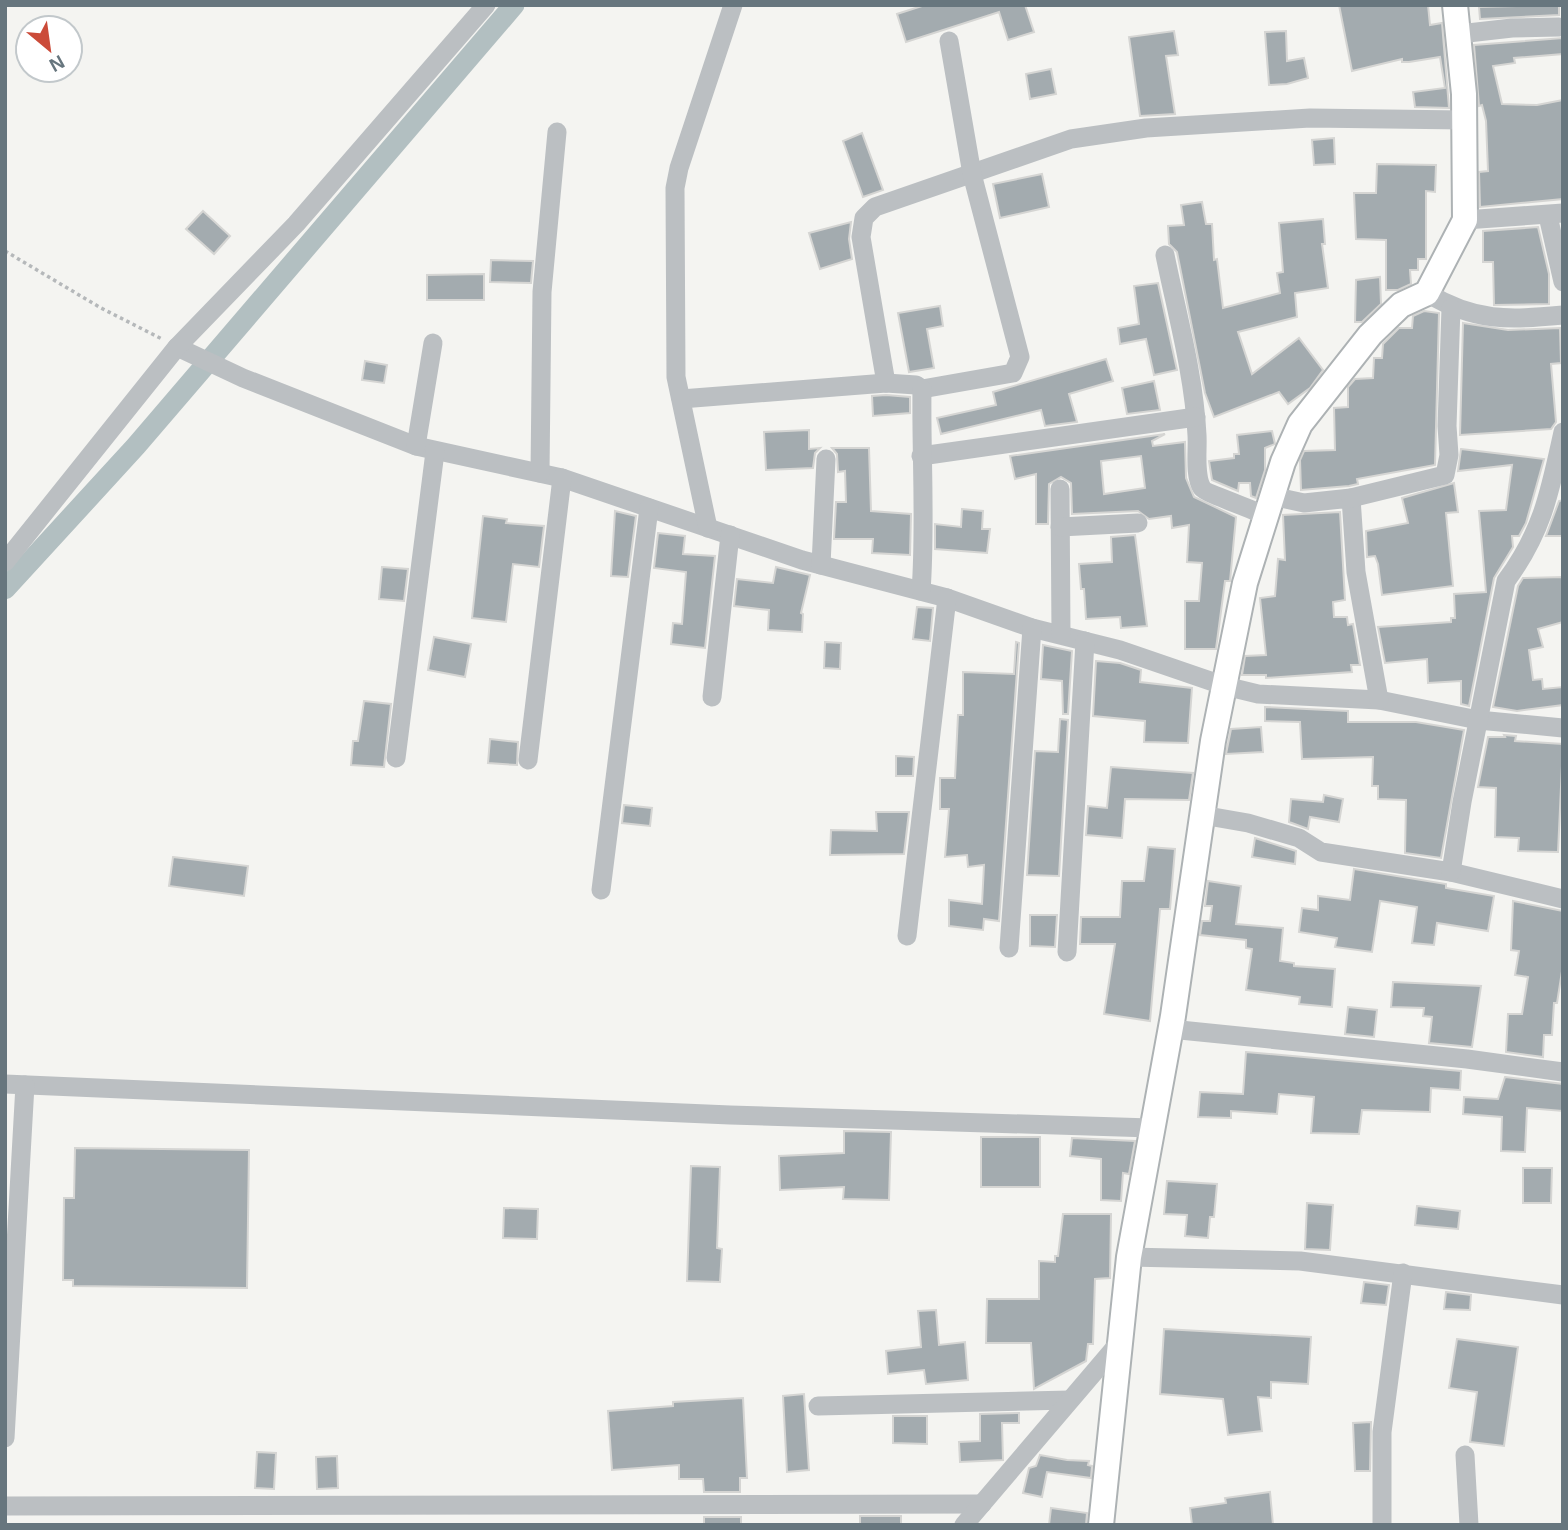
<svg xmlns="http://www.w3.org/2000/svg" width="1568" height="1530" font-family="Helvetica,sans-serif">
<rect width="100%" height="100%" fill="#f4f4f1"/>
<g fill="none" stroke-linecap="round" stroke-linejoin="round">
<polyline stroke="#b2bfc1" stroke-width="21" points="5,589 136,446 514,5"/>
</g>
<g fill="#a3abaf" stroke="#d5d5d3" stroke-width="2" fill-rule="evenodd">
<polygon points="925,5 1025,5 1034,32 1008,40 999,12 906,42 897,14"/>
<polygon points="1339,5 1428,5 1430,25 1442,23 1449,108 1415,107 1413,92 1445,88 1440,57 1409,62 1402,62 1402,59 1352,71"/>
<polygon points="1559,5 1559,15 1480,19 1479,7"/>
<polygon points="1174,31 1178,55 1166,56 1175,114 1140,116 1129,37"/>
<polygon points="1286,31 1287,61 1304,58 1308,78 1287,84 1269,85 1265,32"/>
<polygon points="1563,38 1563,54 1514,58 1515,63 1493,66 1502,104 1537,105 1563,100 1563,199 1480,207 1479,172 1488,171 1486,121 1482,105 1479,106 1474,45"/>
<polygon points="1051,69 1056,94 1030,99 1026,74"/>
<polygon points="862,133 883,190 863,197 843,141"/>
<polygon points="1334,138 1335,164 1314,165 1312,140"/>
<polygon points="1377,164 1436,165 1435,192 1426,191 1426,259 1418,259 1418,270 1410,270 1411,284 1398,290 1386,290 1386,240 1356,239 1354,193 1376,193"/>
<polygon points="1042,174 1049,207 1000,218 993,184"/>
<polygon points="1202,202 1206,224 1212,224 1214,260 1217,259 1223,308 1280,293 1277,273 1283,272 1279,223 1323,219 1325,244 1322,244 1328,288 1295,293 1297,317 1238,332 1252,374 1299,338 1323,370 1310,388 1288,404 1279,392 1214,417 1205,393 1177,252 1169,244 1168,226 1184,225 1181,205"/>
<polygon points="203,211 230,236 214,254 186,229"/>
<polygon points="851,222 849,239 852,259 820,269 809,233"/>
<polygon points="1538,227 1549,274 1549,304 1494,305 1493,262 1483,262 1483,231"/>
<polygon points="491,260 533,261 531,283 490,282"/>
<polygon points="484,274 484,300 427,300 427,275"/>
<polygon points="1380,277 1381,304 1362,322 1355,322 1356,280"/>
<polygon points="1158,283 1177,370 1154,375 1146,339 1120,344 1118,328 1139,324 1134,286"/>
<polygon points="940,306 943,326 927,329 934,368 909,372 898,313"/>
<polygon points="1424,311 1439,313 1435,465 1357,479 1358,484 1349,486 1301,490 1300,460 1304,451 1335,450 1334,408 1348,407 1348,387 1355,379 1373,378 1374,358 1382,358 1383,344 1399,328 1412,328 1413,316"/>
<polygon points="1463,323 1508,330 1560,328 1561,363 1551,364 1556,422 1551,429 1460,435"/>
<polygon points="1106,359 1113,381 1069,394 1077,422 1045,426 1041,410 941,434 937,418 996,405 993,392"/>
<polygon points="365,361 387,365 384,383 362,380"/>
<polygon points="1154,381 1160,410 1127,414 1122,388"/>
<polygon points="886,395 910,397 910,413 873,416 872,396"/>
<polygon points="809,430 809,449 820,448 815,453 813,468 766,470 764,432"/>
<polygon points="1272,431 1275,444 1265,448 1265,470 1256,498 1251,496 1250,483 1239,483 1238,491 1212,480 1209,461 1234,458 1234,454 1239,454 1237,435"/>
<path d="M 1165,434 L 1152,441 L 1153,446 L 1185,442 L 1186,478 L 1194,497 L 1236,517 L 1230,581 L 1225,581 L 1216,649 L 1185,649 L 1185,601 L 1199,601 L 1202,563 L 1187,562 L 1189,525 L 1172,528 L 1171,516 L 1149,519 L 1138,511 L 1072,514 L 1071,483 L 1061,477 L 1049,484 L 1048,524 L 1036,524 L 1036,474 L 1015,479 L 1010,456 ZM 1141,456 L 1145,488 L 1104,494 L 1101,461 Z"/>
<polygon points="832,448 869,448 871,511 911,514 910,555 872,553 873,539 834,539 836,502 846,502 845,471 838,472 837,454"/>
<polygon points="1461,449 1544,459 1526,523 1519,536 1512,536 1513,547 1494,578 1469,706 1461,704 1461,681 1428,683 1427,659 1385,663 1378,627 1451,622 1451,618 1455,618 1454,594 1486,592 1479,511 1506,510 1512,465 1458,471"/>
<polygon points="1454,483 1458,512 1446,513 1453,586 1382,595 1378,564 1375,556 1367,557 1366,531 1408,523 1402,498"/>
<polygon points="1563,500 1563,536 1546,536 1559,501"/>
<polygon points="962,509 983,511 982,529 990,529 987,553 935,549 935,524 961,527"/>
<polygon points="615,511 636,516 628,577 611,576"/>
<polygon points="1340,512 1345,600 1333,602 1334,617 1347,617 1348,625 1353,624 1360,665 1351,665 1352,672 1266,678 1266,675 1242,675 1245,656 1266,655 1260,598 1275,596 1278,559 1285,560 1283,515"/>
<polygon points="483,516 507,519 506,523 544,526 539,567 513,564 506,622 472,618"/>
<polygon points="658,533 685,536 683,554 715,556 705,648 671,644 673,623 682,624 686,572 654,568"/>
<polygon points="1135,535 1147,626 1121,628 1120,617 1086,619 1084,589 1081,589 1079,564 1112,562 1111,537"/>
<polygon points="382,567 408,569 404,601 379,599"/>
<polygon points="776,567 810,575 801,613 803,614 802,632 768,630 769,610 734,606 737,579 773,583"/>
<polygon points="1563,577 1563,622 1538,629 1543,647 1529,650 1533,680 1542,679 1543,689 1563,687 1563,705 1517,711 1493,707 1518,586 1523,578"/>
<polygon points="917,607 933,608 930,641 913,639"/>
<polygon points="434,637 471,644 465,677 428,670"/>
<polygon points="825,642 841,643 840,669 824,668"/>
<polygon points="1016,642 1019,643 999,921 984,919 983,930 949,926 949,900 982,904 984,865 968,867 967,855 945,857 949,809 940,809 940,778 955,778 958,715 963,715 963,672 1014,674"/>
<polygon points="1043,645 1072,651 1068,714 1063,714 1062,681 1041,679"/>
<polygon points="1096,661 1120,663 1141,670 1140,682 1192,688 1188,743 1144,742 1145,721 1093,716"/>
<polygon points="364,701 391,704 384,767 351,765 353,741 358,741"/>
<polygon points="1265,707 1348,711 1348,722 1416,722 1464,730 1441,858 1405,853 1406,800 1378,799 1378,786 1372,786 1373,757 1302,759 1300,722 1265,721"/>
<polygon points="1060,719 1068,720 1059,876 1027,875 1035,751 1058,752"/>
<polygon points="1261,727 1263,752 1226,754 1231,729"/>
<polygon points="1504,735 1516,736 1515,741 1563,744 1558,852 1518,851 1519,838 1495,837 1496,788 1478,787 1488,737 1505,737"/>
<polygon points="490,739 518,742 517,765 488,763"/>
<polygon points="896,756 914,757 913,776 896,776"/>
<polygon points="1111,767 1193,773 1189,800 1125,799 1122,838 1086,835 1088,806 1107,808"/>
<polygon points="1324,795 1343,799 1339,822 1310,817 1308,829 1289,822 1291,799 1323,802"/>
<polygon points="624,805 652,808 650,826 622,823"/>
<polygon points="876,812 909,812 904,854 830,855 831,830 877,831"/>
<polygon points="1255,838 1296,851 1295,864 1252,857"/>
<polygon points="1148,847 1175,849 1170,909 1160,909 1150,1021 1104,1014 1115,944 1080,944 1081,917 1120,917 1122,881 1144,881"/>
<polygon points="173,857 248,866 244,896 169,886"/>
<polygon points="1354,869 1446,884 1446,888 1494,896 1488,931 1437,923 1434,945 1412,943 1417,907 1380,901 1372,952 1335,947 1337,938 1299,932 1302,908 1318,910 1318,896 1350,900"/>
<polygon points="1208,881 1241,886 1236,924 1283,928 1280,961 1294,963 1294,966 1335,969 1332,1007 1299,1004 1300,997 1246,990 1252,949 1246,948 1246,940 1200,935 1202,921 1210,921 1212,906 1205,906"/>
<polygon points="1513,901 1563,911 1563,965 1557,1003 1554,1003 1552,1035 1544,1035 1543,1057 1506,1052 1508,1014 1522,1014 1528,977 1515,975 1519,951 1511,950"/>
<polygon points="1030,915 1057,915 1055,947 1030,946"/>
<polygon points="1393,982 1481,986 1472,1047 1429,1043 1432,1017 1423,1016 1424,1008 1391,1007"/>
<polygon points="1348,1007 1377,1010 1374,1037 1345,1034"/>
<polygon points="1246,1052 1461,1071 1460,1090 1431,1088 1430,1112 1362,1110 1359,1134 1311,1133 1314,1097 1279,1094 1277,1114 1231,1111 1231,1118 1198,1117 1200,1092 1243,1094"/>
<polygon points="1505,1077 1563,1084 1563,1111 1527,1108 1525,1152 1501,1151 1502,1117 1463,1114 1464,1097 1498,1099"/>
<polygon points="844,1131 891,1132 889,1200 843,1199 844,1187 780,1190 779,1156 844,1153"/>
<rect x="981" y="1137" width="59" height="50"/>
<polygon points="1072,1138 1135,1141 1129,1174 1123,1173 1121,1201 1101,1200 1101,1159 1070,1156"/>
<polygon points="75,1148 249,1150 247,1288 73,1286 73,1280 63,1280 64,1198 74,1198"/>
<polygon points="691,1166 720,1167 717,1248 722,1249 720,1282 687,1281"/>
<polygon points="1523,1168 1552,1168 1551,1203 1523,1203"/>
<polygon points="1167,1181 1217,1184 1214,1217 1210,1217 1208,1238 1185,1236 1187,1215 1164,1214"/>
<polygon points="1307,1203 1333,1205 1330,1250 1305,1249"/>
<polygon points="1417,1206 1460,1211 1458,1229 1415,1225"/>
<polygon points="504,1208 538,1209 537,1239 503,1238"/>
<polygon points="1063,1214 1111,1214 1110,1278 1095,1279 1093,1344 1088,1344 1086,1361 1034,1389 1031,1343 986,1343 987,1299 1039,1299 1039,1261 1055,1262 1055,1256 1058,1256"/>
<polygon points="1364,1282 1389,1285 1386,1305 1361,1303"/>
<polygon points="1446,1292 1471,1295 1470,1310 1444,1309"/>
<polygon points="936,1310 939,1345 965,1342 968,1380 926,1384 924,1370 888,1374 886,1351 921,1347 918,1311"/>
<polygon points="1164,1329 1311,1337 1308,1384 1271,1382 1271,1398 1258,1397 1262,1431 1228,1435 1223,1399 1160,1394"/>
<polygon points="1457,1339 1518,1347 1504,1446 1470,1442 1477,1392 1449,1388"/>
<polygon points="804,1394 809,1470 787,1472 783,1396"/>
<polygon points="743,1398 747,1478 740,1478 740,1492 704,1492 703,1479 679,1479 679,1465 612,1470 608,1411 673,1406 673,1402"/>
<polygon points="1019,1413 1019,1423 1002,1423 1003,1460 960,1462 959,1442 980,1441 980,1414"/>
<polygon points="893,1416 927,1416 927,1444 893,1443"/>
<polygon points="1371,1422 1370,1471 1355,1471 1353,1423"/>
<polygon points="257,1452 276,1453 274,1489 255,1488"/>
<polygon points="1040,1455 1067,1460 1089,1461 1088,1465 1092,1466 1091,1478 1047,1472 1042,1497 1023,1493 1029,1468 1036,1466"/>
<polygon points="337,1456 338,1488 317,1489 316,1457"/>
<polygon points="1270,1492 1273,1525 1192,1525 1190,1508 1226,1503 1225,1498"/>
<polygon points="1051,1508 1087,1513 1086,1525 1049,1525"/>
<rect x="860" y="1516" width="41" height="9"/>
<rect x="704" y="1517" width="37" height="8"/>
</g>
<g fill="none" stroke-linecap="round" stroke-linejoin="round">
<g stroke="#adb2b4" stroke-width="28">
<polyline id="major" points="1101,1525 1129,1257 1173,1016 1213,741 1245,583 1283,462 1300,424 1370,335 1401,305 1427,293 1465,220 1464,94 1455,5"/>
</g>
<polyline stroke="#b5b8ba" stroke-width="3.5" stroke-dasharray="3.5 3.5" stroke-linecap="butt" points="5,251 101,308 162,339"/>
<g stroke="#bbbfc2" stroke-width="19">
<polyline points="1459,34 1512,28 1559,27"/>
<polyline points="1548,216 1563,282"/>
<polyline points="1465,220 1563,213"/>
<path d="M 1165,255 C 1177,314 1194,375 1197,435 C 1198,450 1194,475 1202,488 C 1205,493 1255,510 1266,516"/>
<path d="M 1427,293 C 1475,322 1508,320 1563,315"/>
<polyline points="177,347 243,378 416,446 562,478 802,560 947,598 1032,628 1120,650 1225,686 1258,694 1379,700 1478,720 1563,728"/>
<polyline points="886,383 861,237 864,218 875,207 1071,139 1146,128 1310,118 1464,120"/>
<polyline points="681,399 886,383 916,385 922,389 1013,373 1020,357 972,174 949,41"/>
<polyline points="416,446 433,343"/>
<polyline points="921,456 1196,417"/>
<polyline points="540,473 542,292 557,132"/>
<polyline points="1060,489 1061,634"/>
<polyline points="1272,496 1304,503 1351,498 1356,572 1379,700"/>
<polyline points="1351,498 1445,475 1449,455 1447,426 1451,308"/>
<polyline points="1060,527 1138,523"/>
<polyline points="708,528 676,377 675,188 679,168 733,5"/>
<polyline points="5,562 177,347 296,224 486,5"/>
<polyline points="821,565 826,459"/>
<path d="M 921,591 C 926,524 921,457 922,389"/>
<polyline points="712,697 730,535"/>
<polyline points="396,758 435,452"/>
<polyline points="528,760 562,478"/>
<polyline points="1202,815 1248,823 1299,838 1321,852 1451,872 1563,899"/>
<path d="M 1451,872 L 1462,802 L 1506,581 C 1543,531 1550,491 1563,432"/>
<polyline points="601,890 649,508"/>
<polyline points="907,936 947,598"/>
<polyline points="1009,948 1032,628"/>
<polyline points="1067,952 1085,641"/>
<polyline points="1170,1029 1467,1059 1563,1072"/>
<polyline points="5,1084 730,1115 1151,1128"/>
<polyline points="1129,1257 1300,1261 1563,1295"/>
<polyline points="818,1406 1070,1400"/>
<polyline points="5,1438 25,1085"/>
<polyline points="1465,1455 1469,1525"/>
<polyline points="5,1506 982,1504"/>
<polyline points="964,1525 1119,1343"/>
<polyline points="1382,1525 1382,1432 1403,1273"/>
</g>
<use href="#major" stroke="#fff" stroke-width="24"/>
</g>
<rect width="1568" height="1530" fill="none" stroke="#67767e" stroke-width="14"/>
<g transform="translate(49 49) rotate(151)"><circle r="33" fill="#ffffff" stroke="#c2c8cb" stroke-width="2"/>
<path d="M0-5L12 26L0 18L-12 26Z" fill="#cb4b39"/>
<text y="-10" font-size="19" font-weight="bold" text-anchor="middle" fill="#67767e">N</text>
</g>
</svg>
